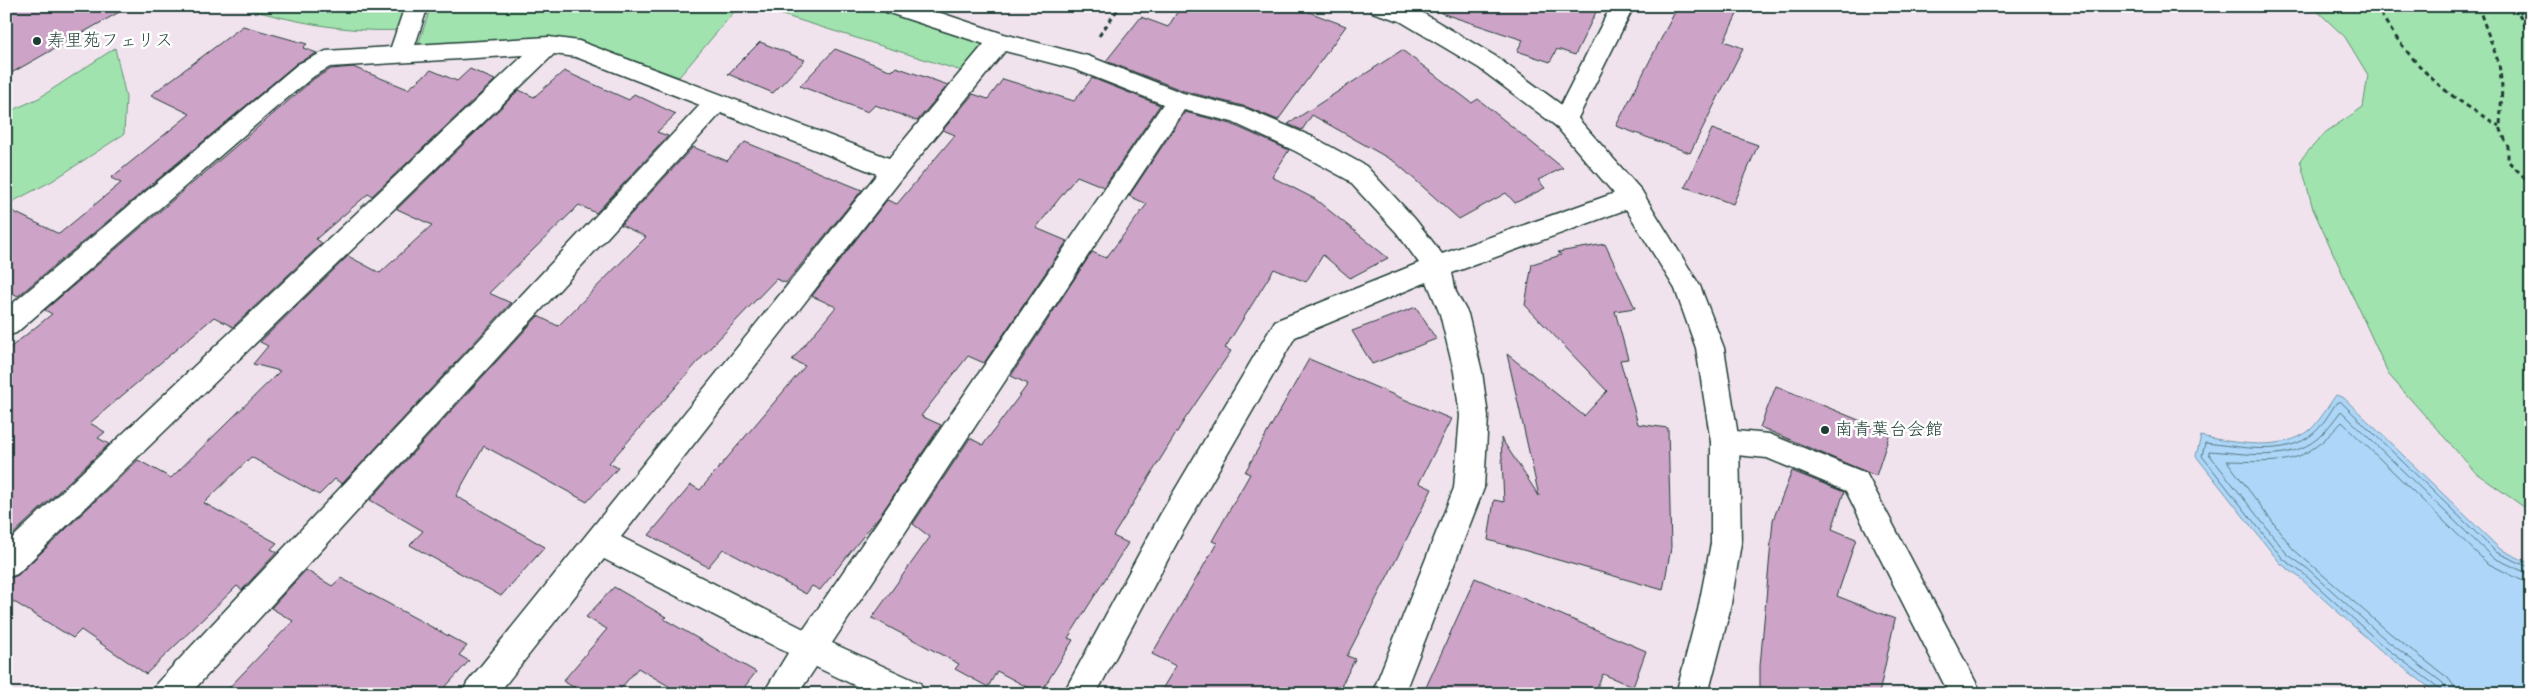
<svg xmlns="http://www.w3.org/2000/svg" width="2537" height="700" font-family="Mynerve,'Klee One',sans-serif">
<rect width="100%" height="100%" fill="#f0e3ee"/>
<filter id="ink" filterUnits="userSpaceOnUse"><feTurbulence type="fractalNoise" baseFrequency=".02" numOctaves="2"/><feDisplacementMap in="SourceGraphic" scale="10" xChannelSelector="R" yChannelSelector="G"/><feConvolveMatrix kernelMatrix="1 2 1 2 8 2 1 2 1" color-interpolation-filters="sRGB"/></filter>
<g filter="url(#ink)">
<g fill="#a1e3ae" stroke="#609071">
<path d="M 236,6 L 407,6 L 402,30 C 342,33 293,21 236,6 Z"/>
<polygon points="431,6 739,6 679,77 583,42 418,45"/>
<polygon points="754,6 871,6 987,45 965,72"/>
<polygon points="2312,6 2531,6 2531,512 2476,473 2389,375 2313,209 2300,160 2326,132 2363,107 2368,75 2345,37"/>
<polygon points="115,48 126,97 124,134 52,181 6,205 6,113 39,98"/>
</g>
<path fill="#add6f8" stroke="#7499aa" d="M 2336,395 L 2344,398 L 2500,549 L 2531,564 L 2531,694 L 2449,694 L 2434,691 L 2379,649 L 2300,578 L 2280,563 L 2196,456 L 2201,436 C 2233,443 2283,452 2310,430 C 2320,421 2328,406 2336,395 Z"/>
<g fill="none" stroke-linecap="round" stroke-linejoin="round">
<g stroke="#587a82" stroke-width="1">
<path d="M 2441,694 L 2439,688 L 2382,645 L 2304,574 L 2283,559 L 2202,456 L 2205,443 C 2239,446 2285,458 2314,433 C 2323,425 2330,412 2337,402 L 2341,402 L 2496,552 L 2531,568"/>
<path d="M 2448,694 L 2443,683 L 2386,640 L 2308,569 L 2287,554 L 2209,454 L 2209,451 C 2244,453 2289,463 2318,438 C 2327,430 2334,420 2341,411 L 2492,557 L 2531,575"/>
<path d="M 2455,694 L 2454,686 L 2448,678 L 2391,634 L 2293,549 L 2227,461 C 2284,462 2301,467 2342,422 L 2487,563 L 2521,580 L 2531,582"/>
</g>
</g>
<g fill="#cda3c8" stroke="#1f3d34">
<polygon points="6,6 130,6 6,76"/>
<polygon points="1181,6 1293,6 1346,26 1278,120 1247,107 1184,91 1106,61 1141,17 1168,27"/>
<polygon points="1442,6 1599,6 1575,55 1557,49 1550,62 1517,51 1523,40 1441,13"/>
<polygon points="1678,6 1741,6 1724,41 1743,48 1690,153 1616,126"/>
<polygon points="243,26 307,44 303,48 317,53 297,63 18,296 6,290 6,208 59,234 121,183 111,178 190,114 151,95"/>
<polygon points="760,42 805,60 773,93 728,74"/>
<polygon points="835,49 892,71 896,67 948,85 917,121 875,105 868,112 800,86"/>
<polygon points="1402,50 1472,103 1478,99 1563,168 1538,180 1545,188 1515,203 1506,193 1459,219 1395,162 1312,115 1302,130 1288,124"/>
<polygon points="353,67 408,89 431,70 457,81 470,69 495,80 372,196 368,194 316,239 322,243 233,327 214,317 90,423 105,432 98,438 109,444 6,541 6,351 52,314 45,310 315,78 331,69"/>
<polygon points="564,71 629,100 634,94 676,114 657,132 668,136 596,213 579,205 489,293 511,303 342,484 335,479 319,495 251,457 204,503 277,543 271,549 277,552 242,590 237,586 146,674 81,630 73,638 6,597 6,580 18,575 138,460 171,478 280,371 253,364 268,346 260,342 348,256 380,273 432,225 397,209 519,90 534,97"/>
<polygon points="1092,78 1160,105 1104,187 1077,176 1036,228 1067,241 984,363 968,356 921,416 941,425 881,514 820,590 812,586 806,594 723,549 708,567 649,535 691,485 700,490 805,366 792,360 836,307 812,296 887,200 897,204 955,135 943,130 973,94 988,99 1003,79 1074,101"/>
<polygon points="1185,112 1231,124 1289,150 1272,177 1315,199 1388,258 1350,278 1323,255 1306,282 1274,269 1225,348 1231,351 1185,419 1113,536 1128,543 1068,638 1073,640 1040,694 997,671 988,687 955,669 959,664 872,618 930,537 913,524 970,438 983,445 1028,384 1011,376 1092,252 1106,258 1147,204 1129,196"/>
<polygon points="1712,129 1758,145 1733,204 1685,187"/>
<polygon points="745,142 862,190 786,283 776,279 711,347 609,463 618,468 587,502 484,446 456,496 545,547 501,596 410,545 423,531 370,500 538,316 558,326 646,237 621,225 693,147 727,161"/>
<polygon points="1605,244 1635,308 1615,311 1628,359 1620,360 1638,424 1668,428 1671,548 1663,590 1488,540 1494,500 1504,502 1501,438 1539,496 1507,354 1584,416 1607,391 1525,305 1532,264 1561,255 1558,252"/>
<polygon points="1416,307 1436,339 1372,364 1352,331"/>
<polygon points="1309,359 1451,419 1419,483 1432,489 1347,656 1355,659 1337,694 1159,694 1176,666 1152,654 1217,543 1212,541 1250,474 1245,472"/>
<polygon points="1776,386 1890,433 1876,476 1760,427"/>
<polygon points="1792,471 1844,492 1832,529 1856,539 1837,596 1895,619 1879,694 1760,694 1760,666 1773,520"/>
<polygon points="306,570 332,586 341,578 467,646 459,655 469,661 439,694 223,694 293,621 271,608"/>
<polygon points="1475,578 1646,651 1633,687 1603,674 1594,694 1423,694"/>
<polygon points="614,587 666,617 664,619 756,672 739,694 682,694 638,668 616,694 585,694 563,681 607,629 586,617"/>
</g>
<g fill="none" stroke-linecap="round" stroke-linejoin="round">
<g stroke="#1f3d34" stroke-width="3">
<g id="street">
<path d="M 405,6 L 428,6 L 415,45 L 549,37 L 579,41 L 889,158 L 984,44 L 886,12 L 883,6 L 920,6 L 1004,34 L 1088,56 L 1183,93 L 1247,109 L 1313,137 L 1366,166 L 1415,219 L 1442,254 L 1632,187 L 1641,190 L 1645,197 L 1641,204 L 1452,273 L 1456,292 L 1468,314 L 1482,372 L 1488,416 L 1484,488 L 1404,694 L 1372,694 L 1454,488 L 1460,416 L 1454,372 L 1440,314 L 1427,282 L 1295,337 L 1182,533 L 1096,694 L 1063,694 L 1160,515 L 1275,321 L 1419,263 L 1397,233 L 1348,180 L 1295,151 L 1232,122 L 1184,110 L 832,643 L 920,683 L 925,694 L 873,694 L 816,667 L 798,694 L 763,694 L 788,653 L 604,559 L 498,694 L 462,694 L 467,683 L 877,174 L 721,113 L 190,694 L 152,694 L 157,683 L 700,105 L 576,57 L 554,54 L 17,574 L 6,578 L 6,544 L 524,55 L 330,67 L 314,76 L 273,110 L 16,333 L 6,336 L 6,309 L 298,64 L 326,51 L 391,47 ZM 1005,51 L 1074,69 L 1163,104 L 804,629 L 621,537 L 903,177 Z"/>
<polygon points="1611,6 1634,6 1574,126 1565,129 1556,126 1553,120"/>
<polygon points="1725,430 1769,434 1866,473 1982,694 1949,694 1846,491 1767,458 1725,454 1715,451 1711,442 1715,433"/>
</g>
</g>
<g stroke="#1f3d34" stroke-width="3">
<polygon id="secondary" points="1369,6 1406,6 1416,9 1495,56 1574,114 1641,190 1700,286 1724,348 1739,442 1741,543 1730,610 1708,694 1676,694 1698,610 1711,543 1711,442 1696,348 1675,289 1623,204 1556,126 1479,68 1400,21 1372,12"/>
</g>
<g stroke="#1f3d34" stroke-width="3" stroke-dasharray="5 4" stroke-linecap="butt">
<path d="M 2376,6 C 2395,39 2420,71 2450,94 C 2466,106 2483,116 2499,126"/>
<polyline points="2478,6 2499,64 2502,87 2500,127 2508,147 2508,161 2531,184"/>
<polyline points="2515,6 2531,37"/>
<polyline points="1099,36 1120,6"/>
</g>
<use href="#street" fill="#fff" fill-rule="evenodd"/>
<use href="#secondary" fill="#fff" fill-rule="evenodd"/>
</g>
</g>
<g fill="#1f3d34" stroke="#fff" stroke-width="2">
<circle cx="37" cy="41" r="5"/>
<circle cx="1825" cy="430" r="5"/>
</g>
<g text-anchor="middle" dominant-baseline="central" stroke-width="5" stroke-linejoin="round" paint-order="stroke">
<g font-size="18" fill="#1f3d34" stroke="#fff" text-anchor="start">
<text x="47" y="41">寿里苑フェリス</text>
<text x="1835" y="430">南青葉台会館</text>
</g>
</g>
<rect width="2537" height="700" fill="none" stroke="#fff" stroke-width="25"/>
<rect x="12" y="12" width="2512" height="675" fill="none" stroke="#1f3d34" stroke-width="2" filter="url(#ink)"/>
</svg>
